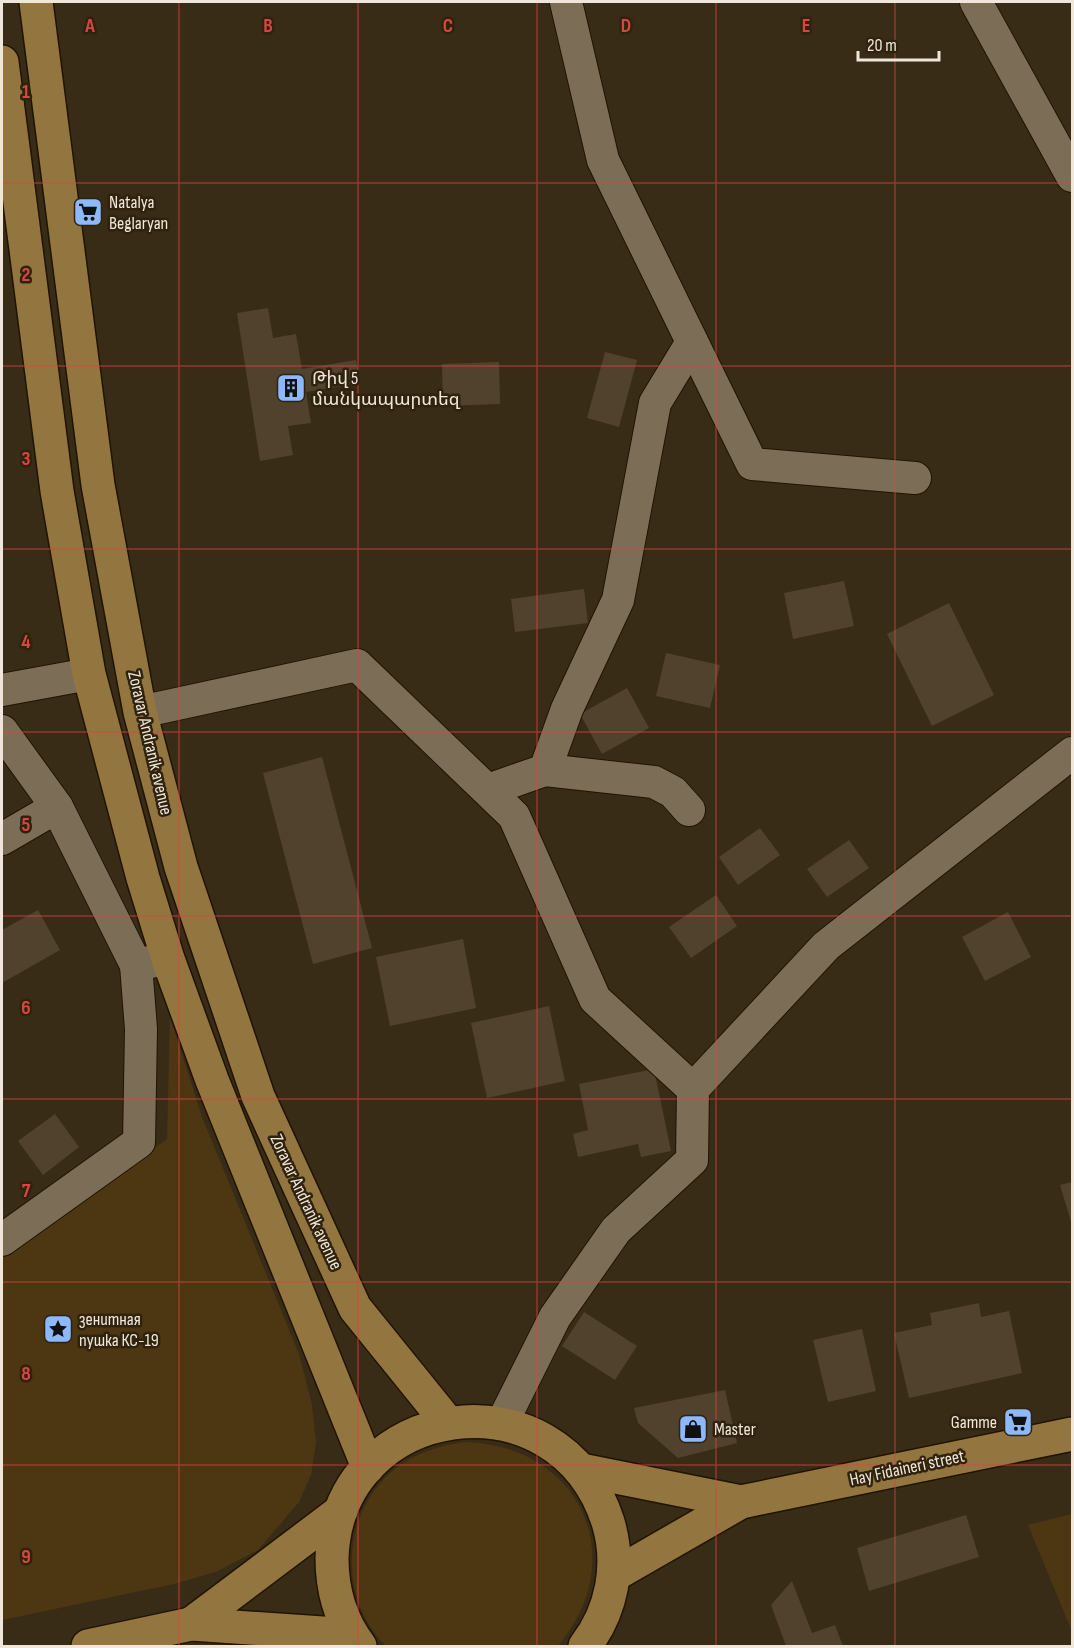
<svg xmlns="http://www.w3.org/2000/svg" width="1074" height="1648" font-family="'Sofia Sans Condensed','Noto Sans Armenian',sans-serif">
<rect width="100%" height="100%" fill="#392c17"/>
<g fill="#4c3712">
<polygon points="170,1017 202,1117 299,1354 312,1405 316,1442 311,1475 299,1502 258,1550 218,1571 174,1584 2,1620 2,1256 167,1139"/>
<path d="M 466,1442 C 580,1446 632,1558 558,1646 L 386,1646 C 334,1596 342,1501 405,1462 C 424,1450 444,1445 466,1442 Z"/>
<polygon points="1072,1514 1072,1631 1028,1525"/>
</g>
<g fill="#50422c">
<polygon points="268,308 273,338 296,334 302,369 356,360 360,383 306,392 311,423 288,426 293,455 260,461 237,313"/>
<polygon points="605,352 637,360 619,427 587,418"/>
<polygon points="499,362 500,404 443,406 442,364"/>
<polygon points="844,581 854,626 793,639 784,593"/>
<polygon points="584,589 588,623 515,632 511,599"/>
<polygon points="949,603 994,695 932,726 887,634"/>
<polygon points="666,653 720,665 710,708 656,696"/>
<polygon points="627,688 649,728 602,754 580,714"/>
<polygon points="322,757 372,948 313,964 263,773"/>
<polygon points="760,828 780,855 738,885 719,857"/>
<polygon points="849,840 869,868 827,897 807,869"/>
<polygon points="716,895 737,926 691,958 669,927"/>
<polygon points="38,910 60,950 2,983 2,930"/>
<polygon points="1008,912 1031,957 985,981 962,937"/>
<polygon points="463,939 476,1008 390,1026 376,957"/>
<polygon points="549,1006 565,1081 487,1098 471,1023"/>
<polygon points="654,1069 671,1151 641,1157 638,1144 578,1157 573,1134 588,1130 579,1084"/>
<polygon points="55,1114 79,1147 43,1175 18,1141"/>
<polygon points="1072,1182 1072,1225 1060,1185"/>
<polygon points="979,1303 981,1317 1009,1311 1022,1373 909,1398 894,1333 932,1325 930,1313"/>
<polygon points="584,1312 637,1346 615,1380 562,1346"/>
<polygon points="862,1329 876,1391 828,1402 813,1340"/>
<polygon points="725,1390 737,1443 678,1458 638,1423 634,1408"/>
<polygon points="966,1515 979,1557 869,1591 857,1548"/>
<polygon points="792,1581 812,1633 835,1625 843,1646 786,1646 771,1605"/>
</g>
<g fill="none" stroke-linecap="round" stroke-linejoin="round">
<g stroke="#201401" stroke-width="34">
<g id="minor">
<polyline points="566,2 603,160 752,464 915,478"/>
<polyline points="976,2 1072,176"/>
<polyline points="2,690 89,674"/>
<polyline points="140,712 357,665 514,816 595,999 693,1089"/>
<polyline points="2,731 57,807 136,965 155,961"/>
<polyline points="545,770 654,782 673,792 689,810"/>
<polyline points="488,790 545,770 567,709 618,600 655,403 692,342"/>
<polyline points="2,839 57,807"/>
<polyline points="2,1240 139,1142 141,1029 136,965"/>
<polyline points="502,1423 555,1317 616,1230 692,1160 693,1089 826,946 1072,753"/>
</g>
</g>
<g stroke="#201401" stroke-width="36">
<g id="major">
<polyline points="36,2 98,485 140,712 181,867 258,1096 355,1308 448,1423"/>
<polyline points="2,62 57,491 89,674 143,878 168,959 212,1080 368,1467"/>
<polyline points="581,1470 741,1502"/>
<polyline points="614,1575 741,1502 1072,1434"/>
<polyline points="191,1624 341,1511"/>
<polyline points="88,1646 191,1624 352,1635"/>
<path d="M 360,1646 C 341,1621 332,1590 332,1558 C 337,1400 559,1368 608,1522 C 621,1565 612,1611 585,1646"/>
</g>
</g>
<use href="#minor" stroke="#7c6e56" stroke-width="32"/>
<use href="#major" stroke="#93753f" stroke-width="33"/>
</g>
<path fill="none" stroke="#da4543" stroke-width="1.5" stroke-opacity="0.55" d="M 179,2 L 179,1646M 358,2 L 358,1646M 537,2 L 537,1646M 716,2 L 716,1646M 895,2 L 895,1646M 2,183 L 1072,183M 2,366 L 1072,366M 2,549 L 1072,549M 2,732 L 1072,732M 2,916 L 1072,916M 2,1099 L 1072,1099M 2,1282 L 1072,1282M 2,1465 L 1072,1465"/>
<defs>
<g id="supermarket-square" transform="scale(1.5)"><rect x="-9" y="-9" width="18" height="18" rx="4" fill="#8db9fc" stroke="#2f230d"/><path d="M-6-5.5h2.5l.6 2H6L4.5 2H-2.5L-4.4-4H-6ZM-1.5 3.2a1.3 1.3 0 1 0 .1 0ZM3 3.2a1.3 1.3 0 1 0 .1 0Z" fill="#111"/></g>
<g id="building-square" transform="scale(1.5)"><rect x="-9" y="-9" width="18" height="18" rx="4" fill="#8db9fc" stroke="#2f230d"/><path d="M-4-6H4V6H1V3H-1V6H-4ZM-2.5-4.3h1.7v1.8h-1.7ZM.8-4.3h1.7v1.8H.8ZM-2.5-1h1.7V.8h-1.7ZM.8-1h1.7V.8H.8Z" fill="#111"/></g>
<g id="sight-square" transform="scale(1.5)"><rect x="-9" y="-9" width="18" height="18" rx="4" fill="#8db9fc" stroke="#2f230d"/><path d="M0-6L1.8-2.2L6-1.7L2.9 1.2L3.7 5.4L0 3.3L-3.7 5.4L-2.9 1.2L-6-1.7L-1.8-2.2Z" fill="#111"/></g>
<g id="shop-square" transform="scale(1.5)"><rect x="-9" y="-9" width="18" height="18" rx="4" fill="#8db9fc" stroke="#2f230d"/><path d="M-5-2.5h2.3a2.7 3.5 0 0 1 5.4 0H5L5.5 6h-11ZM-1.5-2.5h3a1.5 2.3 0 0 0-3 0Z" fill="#111"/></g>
</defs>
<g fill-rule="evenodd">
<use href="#supermarket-square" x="88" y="212"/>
<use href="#building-square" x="291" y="388"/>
<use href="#sight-square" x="58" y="1329"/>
<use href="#supermarket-square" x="1018" y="1422"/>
<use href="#shop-square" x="693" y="1429"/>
</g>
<g text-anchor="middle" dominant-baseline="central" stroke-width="5" stroke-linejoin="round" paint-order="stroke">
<g font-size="18" fill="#f0e7da" stroke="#2f230d" text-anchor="start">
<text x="109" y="202">Natalya<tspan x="109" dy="21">Beglaryan</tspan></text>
<text x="312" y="378">Թիվ 5<tspan x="312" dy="21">մանկապարտեզ</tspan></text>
<text x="79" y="1319">зенитная<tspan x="79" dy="21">пушка КС-19</tspan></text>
<text x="997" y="1422" text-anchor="end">Gamme</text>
<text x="714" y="1429">Master</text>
</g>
<g font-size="18" fill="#f0e7da" stroke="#2f230d">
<text transform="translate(150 743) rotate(77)">Zoravar Andranik avenue</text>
<text transform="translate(306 1202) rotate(65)">Zoravar Andranik avenue</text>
<text transform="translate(907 1468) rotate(-12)">Hay Fidaineri street</text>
</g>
</g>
<g font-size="20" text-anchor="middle" font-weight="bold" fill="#da4543" stroke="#2f230d" stroke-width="5" stroke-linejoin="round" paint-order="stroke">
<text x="90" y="32">A</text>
<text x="268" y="32">B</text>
<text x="448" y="32">C</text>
<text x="626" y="32">D</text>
<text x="806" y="32">E</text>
<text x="26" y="98">1</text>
<text x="26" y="281">2</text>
<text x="26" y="465">3</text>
<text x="26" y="648">4</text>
<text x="26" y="831">5</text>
<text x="26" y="1014">6</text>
<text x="26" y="1197">7</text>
<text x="26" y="1380">8</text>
<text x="26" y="1563">9</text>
</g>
<rect width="1074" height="1648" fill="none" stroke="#f0e7da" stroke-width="6"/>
<path d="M858 51v9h81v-9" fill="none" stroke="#f0e7da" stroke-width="3"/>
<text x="867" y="51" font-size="18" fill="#f0e7da" stroke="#2f230d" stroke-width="4.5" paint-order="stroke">20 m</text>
</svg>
